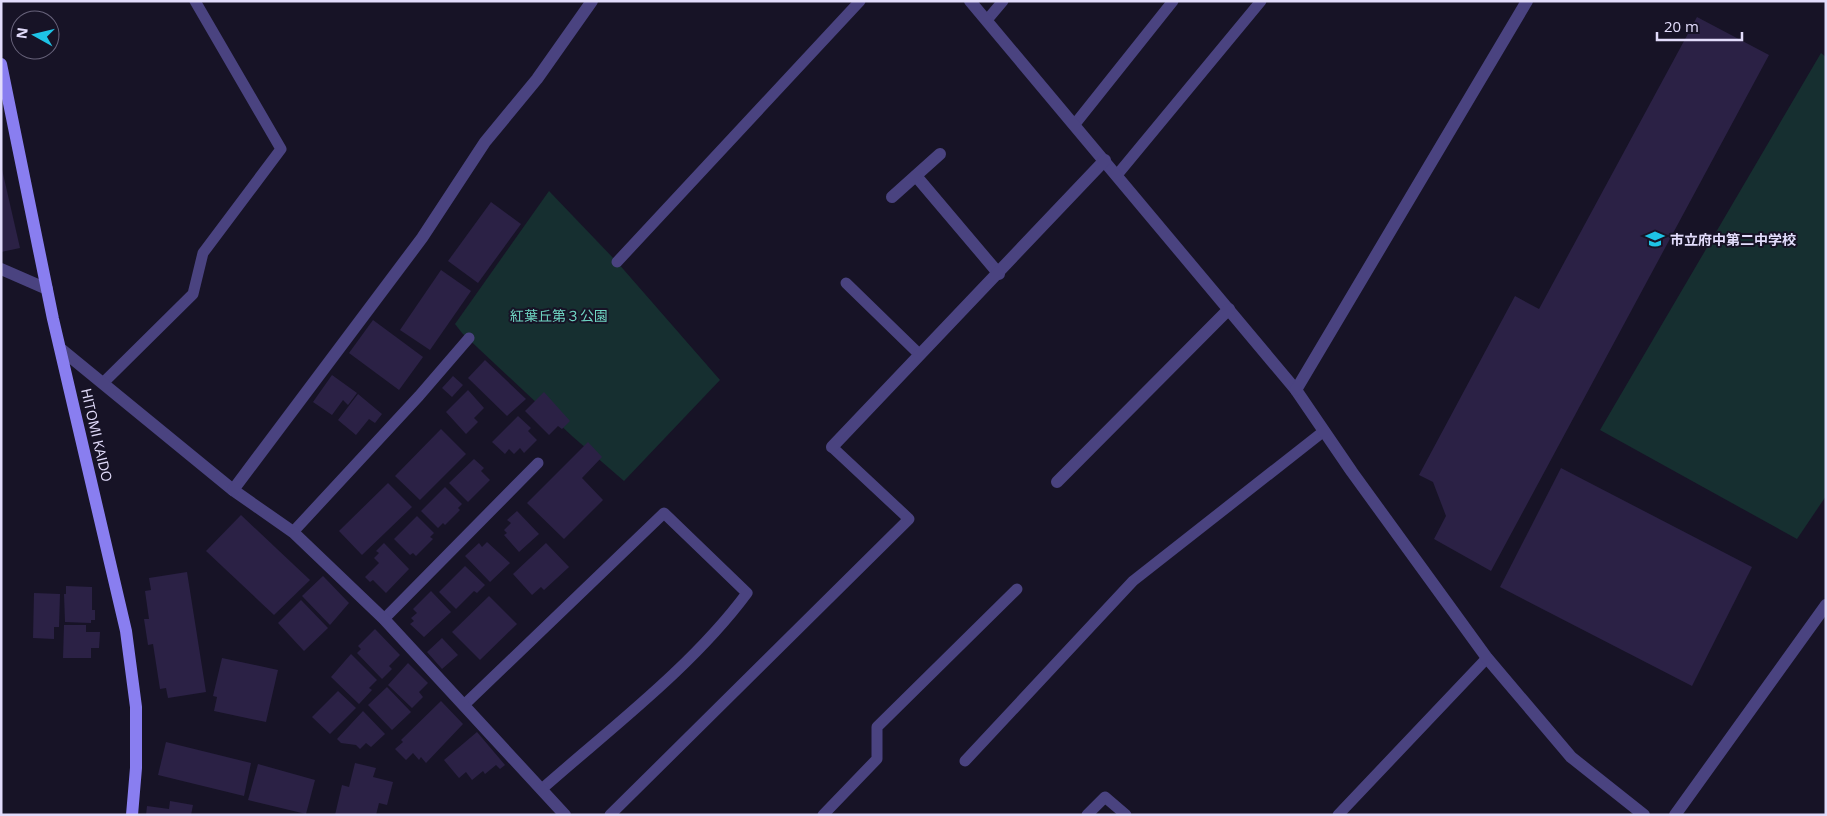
<svg xmlns="http://www.w3.org/2000/svg" width="1827" height="816" font-family="'Open Sans','Noto Sans JP',sans-serif">
<rect width="100%" height="100%" fill="#171326"/>
<g fill="#162f30">
<polygon points="1821,53 1826,57 1826,496 1797,539 1600,430"/>
<polygon points="549,191 617,262 720,380 624,481 572,436 462,333 455,324"/>
</g>
<g fill="#2b2145">
<polygon points="1697,17 1769,55 1491,571 1434,539 1446,516 1433,482 1419,475 1515,296 1539,309"/>
<polygon points="1,165 20,248 1,252"/>
<polygon points="491,202 521,224 478,283 448,261"/>
<polygon points="441,270 471,291 430,350 400,330"/>
<polygon points="373,320 423,357 399,390 349,353"/>
<polygon points="485,360 526,399 507,416 468,378"/>
<polygon points="332,375 357,393 348,405 343,400 332,415 313,402"/>
<polygon points="453,376 463,385 452,397 442,388"/>
<polygon points="468,390 484,408 474,418 478,422 466,434 446,412"/>
<polygon points="544,392 570,421 562,429 558,426 549,435 525,411"/>
<polygon points="358,394 382,414 375,423 369,419 356,435 338,420"/>
<polygon points="518,416 531,428 528,431 537,440 524,453 520,448 514,454 509,449 505,454 492,442"/>
<polygon points="441,429 466,454 420,500 395,476"/>
<polygon points="588,442 602,457 582,478 603,500 564,539 527,503"/>
<polygon points="474,459 484,468 481,471 490,480 468,502 449,483"/>
<polygon points="1561,468 1752,567 1692,686 1500,587"/>
<polygon points="388,483 412,507 362,555 339,531"/>
<polygon points="445,487 462,504 458,508 460,510 445,525 443,523 438,528 421,511"/>
<polygon points="517,511 539,534 519,552 504,535 507,533 504,530 511,523 507,520"/>
<polygon points="241,515 310,580 274,615 206,551"/>
<polygon points="417,516 434,533 430,537 433,539 416,556 413,553 410,555 394,539"/>
<polygon points="487,542 510,563 490,582 465,556 479,543 482,547"/>
<polygon points="384,543 409,569 386,593 373,580 370,582 365,577 379,563 374,558 379,553 376,551"/>
<polygon points="546,543 569,567 544,590 541,587 532,595 513,574"/>
<polygon points="465,566 485,585 477,593 474,591 456,609 439,592"/>
<polygon points="187,572 206,692 168,698 166,688 160,689 153,644 148,645 144,619 149,619 145,591 151,590 149,578"/>
<polygon points="323,576 349,603 330,625 302,596"/>
<polygon points="66,586 92,587 92,610 95,610 95,620 91,620 91,623 65,622 64,594 66,594"/>
<polygon points="431,591 451,612 424,637 410,624 414,621 411,618 417,613 413,609"/>
<polygon points="34,593 60,594 59,627 54,627 54,639 33,638"/>
<polygon points="489,596 517,624 480,660 452,632"/>
<polygon points="301,600 328,628 304,651 278,623"/>
<polygon points="64,625 86,625 86,632 100,632 99,648 91,648 91,658 63,658"/>
<polygon points="375,629 400,655 389,666 392,669 382,679 357,653 361,649 358,646"/>
<polygon points="442,638 458,655 442,669 427,652"/>
<polygon points="351,654 377,680 369,688 372,690 359,704 331,677"/>
<polygon points="222,658 278,670 266,722 214,711 217,697 213,696"/>
<polygon points="408,663 428,683 419,692 423,697 412,708 388,685"/>
<polygon points="387,687 411,712 392,730 368,705"/>
<polygon points="338,691 356,708 330,734 312,717"/>
<polygon points="441,701 463,724 426,763 421,757 419,760 413,753 406,760 395,749 403,742 401,740"/>
<polygon points="363,711 385,734 371,747 366,743 360,749 356,745 341,743 337,739"/>
<polygon points="477,732 505,765 500,769 496,765 485,774 483,771 472,780 466,772 459,778 444,760"/>
<polygon points="166,742 251,763 244,796 158,775"/>
<polygon points="355,763 376,768 373,777 393,782 387,805 379,803 376,815 335,815 342,785 349,787"/>
<polygon points="258,764 315,780 306,814 248,800"/>
<polygon points="170,801 193,805 191,815 146,815 147,806 169,809"/>
</g>
<g fill="none" stroke-linecap="round" stroke-linejoin="round">
<g stroke="#4a4380" stroke-width="11">
<polyline points="987,20 1003,1"/>
<polyline points="1075,124 1173,1"/>
<polyline points="1117,175 1261,1"/>
<polyline points="617,262 860,1"/>
<polyline points="846,283 919,354"/>
<polyline points="103,383 193,294 203,253 281,149 195,1"/>
<polyline points="293,532 419,396 469,338"/>
<polyline points="384,619 538,463"/>
<path d="M 464,705 L 664,513 L 747,593 C 693,666 611,728 543,788"/>
<polyline points="965,761 1133,581 1324,431"/>
<polyline points="610,815 909,519 832,447"/>
<polyline points="823,815 877,759 877,727 1017,589"/>
<polyline points="1087,815 1105,797 1126,815"/>
<polyline points="1338,815 1487,658"/>
</g>
<g stroke="#4a4380" stroke-width="12">
<polyline points="970,1 1296,390 1352,472 1487,658 1571,757 1644,815"/>
<polyline points="916,176 999,274"/>
<polyline points="892,197 940,154"/>
<polyline points="1,269 47,289"/>
<polyline points="62,350 233,490 293,532 384,619 565,815"/>
<polyline points="1296,390 1527,1"/>
<polyline points="832,447 1105,160"/>
<polyline points="1057,482 1229,309"/>
<polyline points="233,490 422,238 485,142 537,79 592,1"/>
<polyline points="1675,815 1826,605"/>
</g>
<polyline stroke="#897ef0" stroke-width="12" points="1,64 53,319 126,631 136,707 136,768 132,815"/>
</g>
<defs>
<g id="school-bare" transform="scale(1.5)"><path d="M0-5L7-2L0 1L-7-2ZM-4 1L0 2.5L4 1V4Q0 6-4 4Z" fill="#1ec3e5" stroke="#171326" stroke-width="2.5" paint-order="stroke"/></g>
</defs>
<g fill-rule="evenodd">
<use href="#school-bare" x="1655" y="239"/>
</g>
<g text-anchor="middle" dominant-baseline="central" stroke-width="4" stroke-linejoin="round" paint-order="stroke">
<g font-size="14" font-weight="bold" fill="#e2dcfb" stroke="#171326" text-anchor="start">
<text x="1670" y="239">市立府中第二中学校</text>
</g>
<g font-size="14" fill="#6fd4c2" stroke="#171326">
<text x="559" y="315">紅葉丘第３公園</text>
</g>
<g font-size="14" fill="#e2dcfb" stroke="#171326">
<text transform="translate(97 435) rotate(77)">HITOMI KAIDO</text>
</g>
</g>
<rect width="1827" height="816" fill="none" stroke="#e2dcfb" stroke-width="5"/>
<g transform="translate(35 35) rotate(278)"><circle r="24" fill="#171326" stroke="#68637b"/>
<path d="M0-4L9 19L0 12L-9 19Z" fill="#1ec3e5"/>
<text y="-8" font-size="14" font-weight="bold" text-anchor="middle" fill="#e2dcfb">N</text>
</g>
<path d="M1657 32v8h85v-8" fill="none" stroke="#e2dcfb" stroke-width="2.5"/>
<text x="1664" y="32" font-size="15" fill="#e2dcfb" stroke="#171326" stroke-width="4" paint-order="stroke">20 m</text>
</svg>
